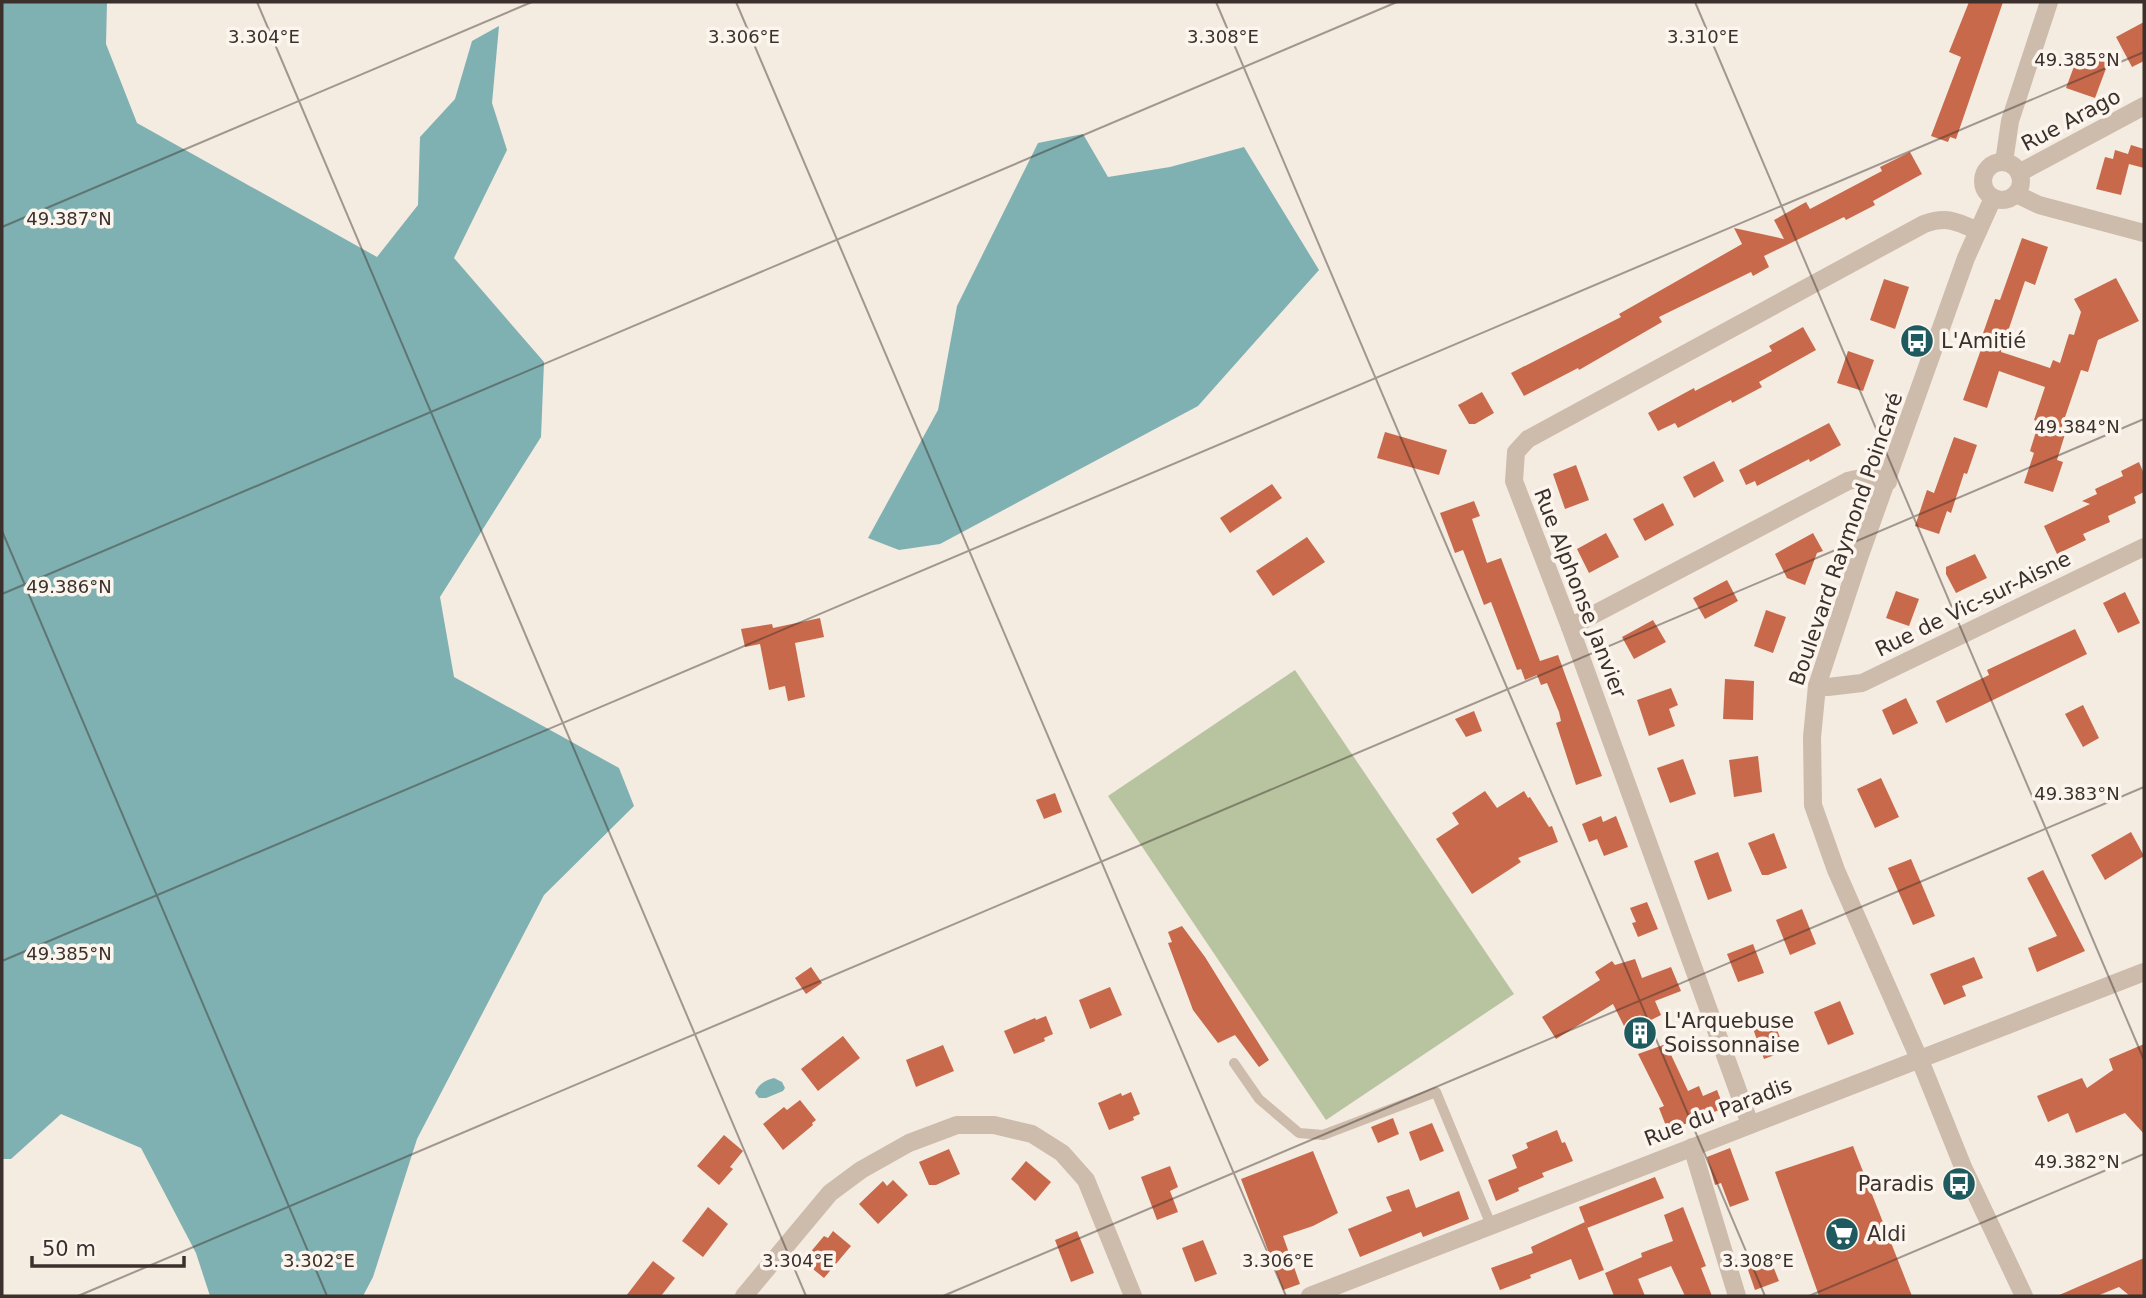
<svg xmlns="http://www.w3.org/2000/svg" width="2146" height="1298" font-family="'DejaVu Sans',sans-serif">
<rect width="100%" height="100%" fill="#f4ebe1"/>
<polygon fill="#b8c4a0" points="1295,670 1514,994 1326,1120 1108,796"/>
<g fill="#7fb0b2">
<polygon points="2,2 107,2 106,44 137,123 377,257 418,205 420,137 455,99 472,41 499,26 492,103 507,150 454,258 544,362 541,437 440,597 454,677 619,768 634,806 544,895 417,1139 373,1277 363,1296 210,1296 196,1253 141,1148 61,1114 11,1159 2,1159"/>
<polygon points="1083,134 1108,177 1170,167 1244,147 1319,270 1198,406 940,544 899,550 868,538 938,410 957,306 1038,143"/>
<path d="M 774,1078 L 782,1082 L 785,1088 L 783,1091 L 766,1098 L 759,1098 L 755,1093 C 758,1084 766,1080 774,1078 Z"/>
</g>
<g fill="#c8694b">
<polygon points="1969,2 2003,2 1956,139 1950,137 1948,142 1931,136 1961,57 1949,52"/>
<polygon points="2144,22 2144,61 2132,67 2116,37"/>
<polygon points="2079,53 2108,63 2095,98 2066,88"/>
<polygon points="2131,145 2144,149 2144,168 2129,164 2121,195 2096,189 2105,157 2113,159 2115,150 2128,154"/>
<polygon points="1910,152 1922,174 1873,201 1875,205 1846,220 1844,217 1764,256 1769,267 1753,276 1751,272 1659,317 1662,322 1579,370 1578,368 1524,396 1511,373 1621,317 1619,314 1742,244 1734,228 1784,239 1774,220 1806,202 1810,209 1882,171 1880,167"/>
<polygon points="2022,238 2048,247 2035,285 2025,281 2001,352 2050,368 2053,360 2060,363 2069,334 2074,335 2081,312 2074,299 2116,278 2139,321 2098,340 2088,372 2081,370 2061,429 2066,431 2057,460 2063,462 2053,492 2024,483 2034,453 2030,451 2039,422 2034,420 2045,387 1999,371 1987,408 1963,400 1984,341 1981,339 1995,299 2000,300"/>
<polygon points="1884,279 1909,287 1895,329 1870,320"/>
<polygon points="1803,327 1816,350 1759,382 1762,387 1732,403 1731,400 1678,428 1675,423 1658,431 1648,413 1694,388 1695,391 1772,351 1769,346"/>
<polygon points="1848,351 1874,360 1863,391 1837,383"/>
<polygon points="1482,392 1494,413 1475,424 1469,424 1458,405"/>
<polygon points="1829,423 1841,445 1810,462 1809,459 1757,486 1755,481 1746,485 1739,470"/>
<polygon points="1385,432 1447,450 1439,475 1377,458"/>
<polygon points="1954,437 1977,445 1967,474 1964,473 1951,513 1947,511 1939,534 1915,526 1927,490 1934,493"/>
<polygon points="1714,461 1724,481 1694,498 1683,477"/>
<polygon points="2139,462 2144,474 2144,492 2134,497 2136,503 2108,516 2110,522 2083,534 2086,540 2057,554 2044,526 2090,504 2082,501 2097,494 2095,489 2123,476 2121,471"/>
<polygon points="1576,465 1589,500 1565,509 1553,474"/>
<polygon points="1272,484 1282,498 1230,533 1220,518"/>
<polygon points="1474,501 1480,516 1472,519 1487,563 1501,558 1540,661 1558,655 1602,776 1576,785 1556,723 1561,721 1559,712 1547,683 1541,685 1537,675 1525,680 1521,669 1517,670 1491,602 1484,605 1463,550 1455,553 1440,513"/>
<polygon points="1663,503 1674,525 1645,541 1633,519"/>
<polygon points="1606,533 1619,557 1589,573 1577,549"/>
<polygon points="1813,533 1823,551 1817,553 1805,585 1787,578 1775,554"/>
<polygon points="1307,537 1325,562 1273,596 1256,571"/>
<polygon points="1975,554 1987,578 1956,593 1946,574 1946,567"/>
<polygon points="1727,580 1738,601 1705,619 1693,598"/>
<polygon points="1896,591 1919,599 1909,626 1886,618"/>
<polygon points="2125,592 2140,623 2118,633 2103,603"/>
<polygon points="1766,610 1786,617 1773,653 1754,646"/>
<polygon points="820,618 824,637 795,643 805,697 788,701 785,686 769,690 760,644 745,647 741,629 772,624 773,628"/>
<polygon points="1653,620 1666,642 1634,659 1622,637"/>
<polygon points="2075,629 2087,654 1946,723 1936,701 1989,675 1987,670"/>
<polygon points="1725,679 1754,681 1753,720 1723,719"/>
<polygon points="1671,688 1678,705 1669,709 1675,726 1649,736 1637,700"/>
<polygon points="1906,698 1918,723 1893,735 1882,710"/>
<polygon points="2083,705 2099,738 2083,747 2065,714"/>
<polygon points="1474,711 1482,731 1466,737 1455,719"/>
<polygon points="1758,756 1762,792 1734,797 1729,760"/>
<polygon points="1683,759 1696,794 1670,803 1657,768"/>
<polygon points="1881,778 1899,817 1875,828 1857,789"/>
<polygon points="1485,791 1497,808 1524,791 1528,798 1530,797 1549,827 1552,826 1558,842 1518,858 1521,862 1472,894 1436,839 1459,824 1452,813"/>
<polygon points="1055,793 1062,812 1044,819 1036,800"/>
<polygon points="1601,816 1603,822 1616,816 1628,847 1604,856 1597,839 1589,842 1582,824"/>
<polygon points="2131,832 2144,856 2105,880 2091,855"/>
<polygon points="1774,833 1787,868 1768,875 1762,875 1748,843"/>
<polygon points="1718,852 1732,891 1708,900 1694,861"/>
<polygon points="1911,859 1935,916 1913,925 1888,868"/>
<polygon points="2043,870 2085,951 2037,972 2028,948 2057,936 2027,878"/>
<polygon points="1647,902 1658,929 1638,937 1632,923 1636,922 1630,908"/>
<polygon points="1802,909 1816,944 1790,955 1776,920"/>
<polygon points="1182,926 1205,957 1269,1060 1259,1067 1235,1035 1218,1043 1193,1010 1168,943 1172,942 1168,932"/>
<polygon points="1753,944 1764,973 1738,982 1727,954"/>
<polygon points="1974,957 1983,978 1962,986 1966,996 1944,1005 1930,974"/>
<polygon points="1635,959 1642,978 1671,967 1681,991 1655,1001 1661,1015 1627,1032 1613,1004 1556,1039 1542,1017 1600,980 1595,972 1612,961 1615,965"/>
<polygon points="811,967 822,983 806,994 795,978"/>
<polygon points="1110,987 1122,1015 1090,1029 1079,1000"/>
<polygon points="1840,1001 1854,1034 1828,1045 1814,1012"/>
<polygon points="1046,1016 1053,1034 1044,1038 1045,1041 1014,1054 1004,1031 1035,1018 1036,1020"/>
<polygon points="1773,1019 1785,1051 1764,1059 1752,1026"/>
<polygon points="843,1036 860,1058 818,1091 801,1069"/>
<polygon points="1666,1044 1688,1091 1699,1086 1703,1096 1717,1090 1724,1108 1668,1131 1659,1108 1664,1106 1638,1054"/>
<polygon points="2144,1044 2144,1134 2125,1113 2076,1133 2068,1113 2048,1122 2037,1096 2082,1078 2087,1088 2113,1070 2109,1059"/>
<polygon points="943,1045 954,1071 916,1087 906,1060"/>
<polygon points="1131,1092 1140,1114 1133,1117 1134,1120 1109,1130 1098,1103 1121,1093 1122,1096"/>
<polygon points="800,1100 816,1120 812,1123 813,1125 783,1150 763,1124 784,1107 787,1110"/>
<polygon points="1393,1118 1399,1134 1378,1143 1371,1127"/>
<polygon points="1432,1123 1444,1151 1420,1161 1409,1132"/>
<polygon points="1557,1130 1562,1143 1565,1142 1573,1161 1542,1173 1544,1177 1518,1188 1519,1191 1496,1201 1488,1180 1517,1168 1512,1155 1528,1148 1526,1143"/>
<polygon points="724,1135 743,1151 730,1167 733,1169 719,1185 697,1166"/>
<polygon points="1853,1146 1912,1296 1819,1296 1775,1172"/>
<polygon points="1730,1148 1749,1200 1730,1207 1721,1183 1715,1185 1707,1157"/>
<polygon points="949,1149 960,1174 936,1185 929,1185 919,1162"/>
<polygon points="1313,1151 1338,1213 1313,1226 1283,1236 1300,1284 1283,1290 1241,1179"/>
<polygon points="1026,1161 1051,1182 1035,1201 1011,1179"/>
<polygon points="1170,1166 1178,1187 1170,1191 1178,1212 1157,1220 1141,1177"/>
<polygon points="1655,1177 1664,1198 1587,1228 1579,1207"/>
<polygon points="893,1180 908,1195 878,1224 859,1204 883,1181 887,1186"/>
<polygon points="1409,1189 1416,1208 1459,1191 1469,1219 1423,1237 1421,1232 1360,1257 1348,1229 1392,1211 1386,1197"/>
<polygon points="708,1207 728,1224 703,1257 682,1241"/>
<polygon points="1683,1207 1706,1266 1701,1268 1712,1296 1685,1296 1671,1266 1638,1279 1645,1296 1614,1296 1605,1273 1642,1257 1641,1253 1673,1241 1664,1215"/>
<polygon points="1585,1222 1604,1270 1579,1280 1571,1259 1530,1275 1531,1278 1500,1290 1491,1268 1533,1253 1531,1247"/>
<polygon points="833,1231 851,1246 824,1278 803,1261 824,1236 828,1238"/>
<polygon points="1077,1231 1094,1273 1071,1282 1055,1240"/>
<polygon points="1203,1240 1217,1274 1195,1282 1182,1248"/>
<polygon points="1769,1256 1779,1281 1755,1290 1746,1264"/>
<polygon points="2144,1258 2144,1296 2130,1296 2119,1287 2097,1296 2057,1296"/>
<polygon points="653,1261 675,1278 661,1296 626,1296"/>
</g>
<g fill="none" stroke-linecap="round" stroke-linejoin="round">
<polyline stroke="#cdbbac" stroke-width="10" points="1234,1063 1259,1099 1299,1133 1323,1135 1436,1092 1491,1225"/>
<g stroke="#cdbbac" stroke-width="18">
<polyline points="2004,162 2010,121 2049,2"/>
<circle cx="2002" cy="181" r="19"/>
<polyline points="2019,173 2144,106"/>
<polyline points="2016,194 2039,205 2144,233"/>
<polyline points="1993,198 1966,258 1860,555 1817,686 1812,737 1813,805 1836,870 1924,1070 1963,1167 2024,1296"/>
<path d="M 1570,627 L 1848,481 C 1862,477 1874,476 1888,482"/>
<polyline points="1817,686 1828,687 1862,683 2144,547"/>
<path d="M 1750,1124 L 1570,627 L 1514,481 L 1516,452 L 1528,439 L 1924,224 C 1947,216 1956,221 1978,231"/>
<polyline points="1692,1147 1737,1296"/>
<polyline points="744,1296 830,1193 861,1170 909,1143 957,1125 994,1125 1032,1134 1062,1153 1086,1180 1133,1296"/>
<polyline points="1310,1296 2144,972"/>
</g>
</g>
<path fill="none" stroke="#3b302b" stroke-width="2" stroke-opacity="0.45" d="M 257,2 L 806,1296M 736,2 L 1286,1296M 1216,2 L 1765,1296M 1695,2 L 2144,1060M 2,227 L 532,2M 2,531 L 327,1296M 2,594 L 1397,2M 2,961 L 2144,52M 78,1296 L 2144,419M 943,1296 L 2144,787M 1809,1296 L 2144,1154"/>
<defs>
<g id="bus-disc" transform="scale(1.75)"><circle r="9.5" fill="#1f5a5e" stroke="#fbf5ee"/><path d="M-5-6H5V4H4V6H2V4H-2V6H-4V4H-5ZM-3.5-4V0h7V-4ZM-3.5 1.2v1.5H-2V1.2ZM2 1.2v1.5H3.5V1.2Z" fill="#fff"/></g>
<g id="building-disc" transform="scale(1.75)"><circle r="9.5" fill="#1f5a5e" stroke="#fbf5ee"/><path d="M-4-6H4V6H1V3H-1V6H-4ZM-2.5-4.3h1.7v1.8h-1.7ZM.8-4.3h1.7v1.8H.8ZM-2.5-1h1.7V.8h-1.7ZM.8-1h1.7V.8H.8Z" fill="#fff"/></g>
<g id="supermarket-disc" transform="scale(1.75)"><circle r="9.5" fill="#1f5a5e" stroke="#fbf5ee"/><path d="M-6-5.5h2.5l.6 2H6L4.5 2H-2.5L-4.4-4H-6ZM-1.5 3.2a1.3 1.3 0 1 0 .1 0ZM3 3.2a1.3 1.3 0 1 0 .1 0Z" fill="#fff"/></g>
</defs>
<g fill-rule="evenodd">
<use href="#bus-disc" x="1917" y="341"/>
<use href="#building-disc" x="1640" y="1033"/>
<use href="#bus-disc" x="1959" y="1184"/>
<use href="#supermarket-disc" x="1842" y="1234"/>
</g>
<g text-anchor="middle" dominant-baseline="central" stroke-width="7" stroke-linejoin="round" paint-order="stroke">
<g font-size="21" fill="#3b302b" stroke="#fbf5ee">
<text transform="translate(2071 120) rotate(-28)">Rue Arago</text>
<text transform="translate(1846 539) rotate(-71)">Boulevard Raymond Poincaré</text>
<text transform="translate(1580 593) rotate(69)">Rue Alphonse Janvier</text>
<text transform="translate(1973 604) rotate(-26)">Rue de Vic-sur-Aisne</text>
<text transform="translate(1718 1112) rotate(-21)">Rue du Paradis</text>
</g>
<g font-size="21" fill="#3b302b" stroke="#fbf5ee" text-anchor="start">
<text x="1941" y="341">L'Amitié</text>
<text x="1664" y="1021">L'Arquebuse<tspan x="1664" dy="24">Soissonnaise</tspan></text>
<text x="1934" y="1184" text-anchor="end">Paradis</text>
<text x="1867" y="1234">Aldi</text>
</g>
</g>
<g font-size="18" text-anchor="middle" fill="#3b302b" stroke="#fbf5ee" stroke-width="7" stroke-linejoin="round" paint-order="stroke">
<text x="264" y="43">3.304°E</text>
<text x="744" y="43">3.306°E</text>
<text x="1223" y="43">3.308°E</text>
<text x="1703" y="43">3.310°E</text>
<text x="2077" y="66">49.385°N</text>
<text x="69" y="225">49.387°N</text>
<text x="2077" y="433">49.384°N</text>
<text x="69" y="593">49.386°N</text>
<text x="2077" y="800">49.383°N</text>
<text x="69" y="960">49.385°N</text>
<text x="2077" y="1168">49.382°N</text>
<text x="319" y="1267">3.302°E</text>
<text x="798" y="1267">3.304°E</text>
<text x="1278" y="1267">3.306°E</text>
<text x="1758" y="1267">3.308°E</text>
</g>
<rect width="2146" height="1298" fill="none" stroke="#3b302b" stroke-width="7"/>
<path d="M32 1256v10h152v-10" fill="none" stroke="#3b302b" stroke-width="3.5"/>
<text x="42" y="1256" font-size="21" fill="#3b302b" stroke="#fbf5ee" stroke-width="5" paint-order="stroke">50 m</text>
</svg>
